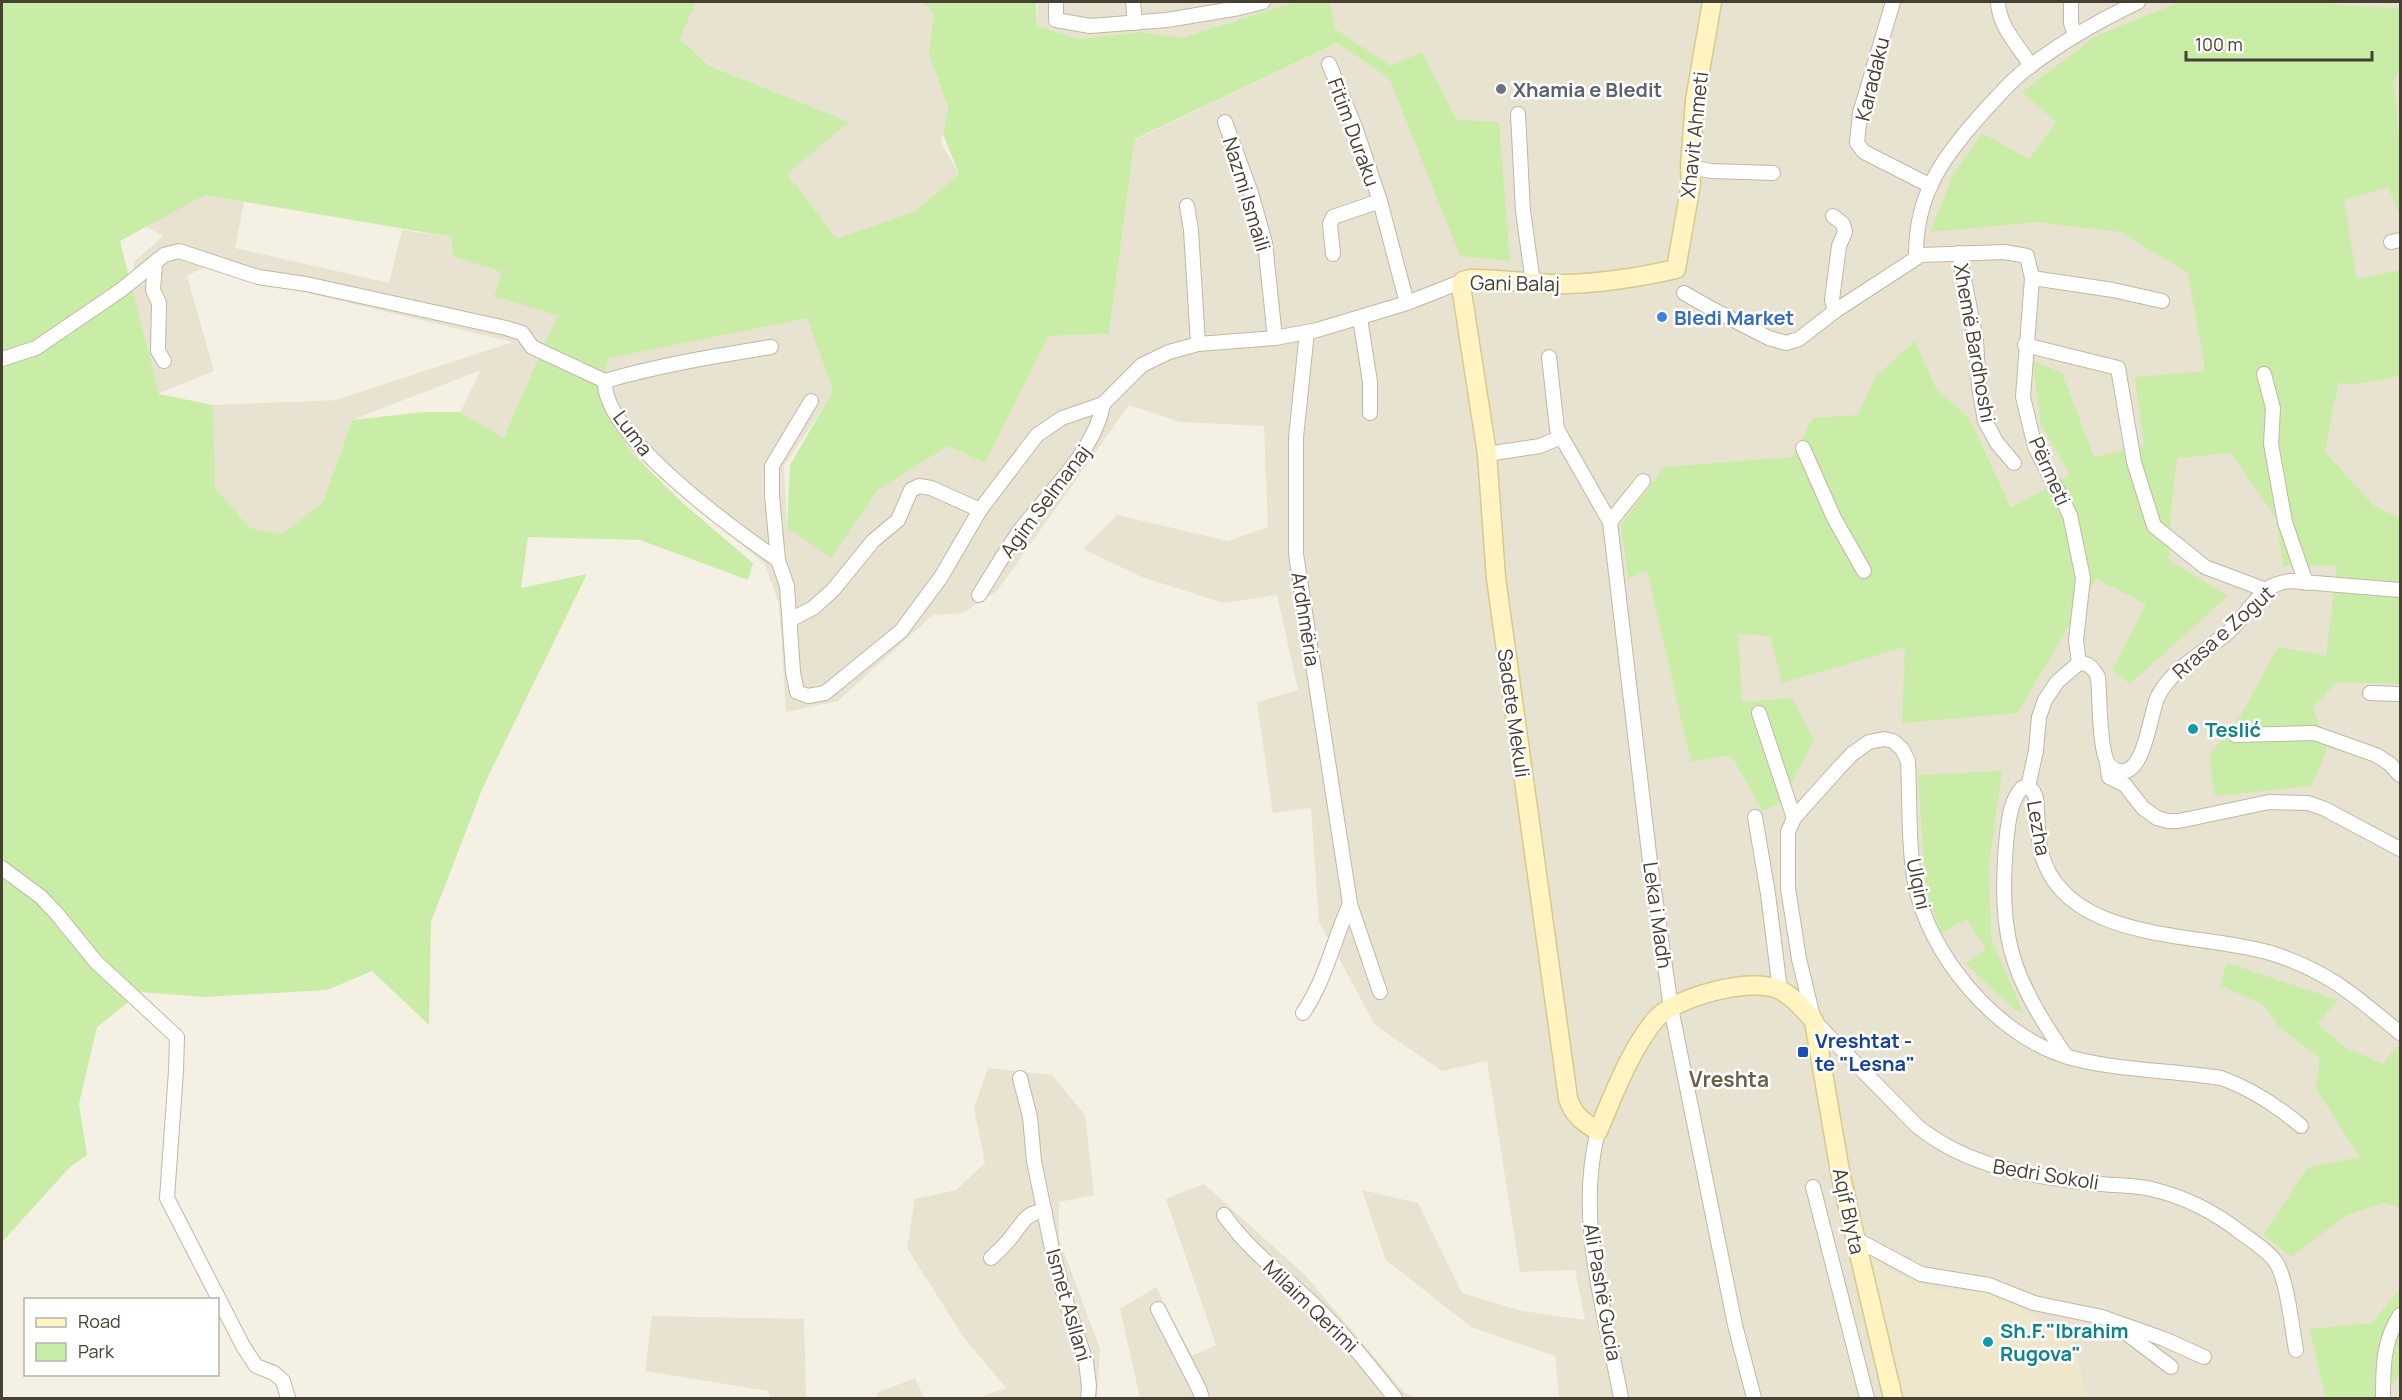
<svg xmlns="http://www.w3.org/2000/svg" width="2402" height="1400" font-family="Manrope,sans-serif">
<rect width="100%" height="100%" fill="#f4f0e3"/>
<g fill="#e8e2d1">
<polygon points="696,2 922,2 934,14 1004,59 1138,32 1080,39 1037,26 1038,2 1294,2 1182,38 1174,72 930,55 948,107 941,143 959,174 915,211 837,246 786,174 848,122 711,66 680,39"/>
<polygon points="1330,2 2400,2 2400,1398 1559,1398 1555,1356 1471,1327 1386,1260 1362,1190 1418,1203 1462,1293 1522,1311 1585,1320 1575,1270 1520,1272 1487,1061 1442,1071 1375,1025 1319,922 1311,808 1273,813 1257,702 1298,690 1277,595 1223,603 1142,577 1083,549 1117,515 1228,541 1268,527 1264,426 1180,422 1129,405 997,591 963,613 933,615 838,701 786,712 779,604 765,564 629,450 598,392 495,458 453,427 481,370 352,420 323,502 283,535 250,528 214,488 213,405 336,400 513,342 203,268 187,276 214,371 140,401 132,354 134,262 163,236 112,208 205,195 244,202 235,248 389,283 402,230 452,237 571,295 652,348 807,317 834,391 784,466 787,528 831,558 878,490 948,446 985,463 1049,336 1109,334 1135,140 1337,43"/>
<polygon points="988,1068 1052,1075 1085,1115 1094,1195 1059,1202 1059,1239 1100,1349 1097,1398 978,1398 1006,1388 965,1339 907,1248 915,1199 956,1190 985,1163 974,1108"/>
<polygon points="1204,1184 1306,1276 1405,1393 1418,1398 1140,1398 1120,1309 1156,1287 1192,1356 1216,1345 1166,1199"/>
<polygon points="652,1316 804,1319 806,1398 771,1398 768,1391 645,1371"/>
<polygon points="915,1378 924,1398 878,1398 877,1393"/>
</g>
<polygon fill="#eee7cc" points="1864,1250 1894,1273 1936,1289 1991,1292 2074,1340 2087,1398 1902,1398"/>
<g fill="#c9eda7" fill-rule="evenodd">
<path d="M 2,2 L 696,2 L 680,39 L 710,66 L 849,122 L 787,174 L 837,239 L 915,211 L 959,174 L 943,134 L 948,107 L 929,54 L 934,14 L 922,2 L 1036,2 L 1037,26 L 1080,39 L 1138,32 L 1182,38 L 1294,2 L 1330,2 L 1335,29 L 1391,66 L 1422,52 L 1457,120 L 1499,122 L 1510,261 L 1460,256 L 1389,78 L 1337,43 L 1135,139 L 1109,334 L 1049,336 L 985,463 L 948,446 L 878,490 L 831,558 L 787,528 L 790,465 L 833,391 L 807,318 L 609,358 L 598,392 L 629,450 L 684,504 L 753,563 L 748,580 L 640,540 L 528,537 L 521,588 L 587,574 L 483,787 L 431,922 L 429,1025 L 372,971 L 327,990 L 205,997 L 141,992 L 97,1027 L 79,1104 L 87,1155 L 69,1168 L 2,1242 ZM 205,195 L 452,237 L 453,256 L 502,272 L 494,296 L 559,316 L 548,336 L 504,438 L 460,412 L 423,412 L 352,420 L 323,502 L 283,534 L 250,528 L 215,488 L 213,405 L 159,394 L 120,241 Z"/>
<polygon points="2180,2 2335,2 2335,5 2400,8 2400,70 2394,81 2400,149 2400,217 2388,187 2344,200 2357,279 2400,270 2400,376 2356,384 2338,383 2325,452 2374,506 2400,518 2400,684 2337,682 2313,707 2327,750 2311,786 2215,796 2209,756 2242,713 2278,647 2326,656 2337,566 2283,566 2276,518 2231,453 2177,458 2171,510 2169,560 2228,596 2130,684 2112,670 2146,604 2096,579 2018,713 1902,723 1905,647 1782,683 1770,636 1738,634 1742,702 1792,698 1814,740 1781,802 1763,811 1731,755 1691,762 1647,570 1628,579 1621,525 1664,467 1792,457 1813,418 1858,415 1876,376 1915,341 1936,389 1969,418 2011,508 2070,475 2041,425 2033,361 2062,373 2094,457 2144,446 2135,377 2205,371 2188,273 2121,232 2036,222 1930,232 1954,173 1982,133 2029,159 2056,122 2022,92 2096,36"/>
<polygon points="2002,771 1989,864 1991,939 2023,1012 2014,1009 1966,964 1986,949 1967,919 1941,933 1926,892 1918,775"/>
<polygon points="2227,963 2338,1000 2317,1024 2346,1048 2383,1064 2397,1046 2400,1048 2400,1208 2384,1203 2347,1215 2291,1257 2263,1235 2307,1168 2360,1157 2316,1089 2320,1058 2279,1027 2264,1005 2220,985"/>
<polygon points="2400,1289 2400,1374 2381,1398 2320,1398 2325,1395 2309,1329 2372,1323"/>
</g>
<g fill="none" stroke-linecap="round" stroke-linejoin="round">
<g stroke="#c0b8a5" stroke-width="16">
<g id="street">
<polyline points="1056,2 1056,20 1090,26 1167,20 1239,8 1263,2"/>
<polyline points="1133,2 1135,23"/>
<polyline points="1893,2 1860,113 1857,143 1864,152 1931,186"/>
<path d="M 1998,2 C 1999,27 2018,45 2031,66"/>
<polyline points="2071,2 2071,23 2075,36"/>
<polyline points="1329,64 1355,127 1380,201 1407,303"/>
<polyline points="1518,114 1523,211 1533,283"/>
<polyline points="1225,122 1251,193 1265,243 1275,338"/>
<polyline points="1690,167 1711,171 1773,173"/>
<polyline points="1187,206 1191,230 1198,344"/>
<polyline points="1833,216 1843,224 1845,232 1839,246 1832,300 1835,311"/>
<polyline points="2391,242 2400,240"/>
<polyline points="1959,253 1976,340 1979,387 1985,421 1997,443 2014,463"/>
<polyline points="1333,254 1330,224 1333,217 1380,201"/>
<path d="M 1916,257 C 1915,193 1945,154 1986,109 C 1998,96 2011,81 2025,70 C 2060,43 2098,21 2138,2"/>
<polyline points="155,263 153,290 159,303 158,351 164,361"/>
<polyline points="2032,278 2113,290 2162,301"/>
<polyline points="1684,293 1712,309 1769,338 1786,343 1799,339 1835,311 1921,255 2004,252 2027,256 2032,278 2023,397 2035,447 2070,515 2083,578 2076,640 2079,663"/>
<polyline points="1360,318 1370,382 1370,413"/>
<polyline points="1307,332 1296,437 1296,554 1350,904 1380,992"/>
<polyline points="2025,345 2118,368 2134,462 2154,526 2205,567 2266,590"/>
<path d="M 771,347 C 715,356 660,365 605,381 C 602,435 736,531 778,560"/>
<polyline points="1549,357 1557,429 1610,522 1650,862 1671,1008 1735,1325 1754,1398"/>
<polyline points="2,359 36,348 121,290 164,255 179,251 258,277 306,284 506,328 522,333 532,347 605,381"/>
<polyline points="2264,374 2273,408 2271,444 2285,522 2306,583"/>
<polyline points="811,401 772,466 772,496 778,560 787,586 793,672 797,692 808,696 825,693 901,631 941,577 980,510 1037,435 1062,418 1103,404 1142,365 1169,352 1198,344 1275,338 1317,330 1407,303 1463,281"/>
<polyline points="1803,448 1834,518 1864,571"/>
<polyline points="1487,454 1540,446 1561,437"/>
<polyline points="1610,522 1643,481"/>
<path d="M 979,595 C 993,573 1006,550 1021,529 C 1048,494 1096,449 1103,404"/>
<polyline points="790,620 813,608 833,590 873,541 898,520 911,490 919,486 931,488 980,510"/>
<polyline points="2370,693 2400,694"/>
<polyline points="1759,713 1794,818"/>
<polyline points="2235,735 2314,733 2376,755 2390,764 2400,775"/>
<polyline points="2107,763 2109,777 2125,785 2143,808 2157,818 2168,821 2179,821 2269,802 2308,803 2325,809 2400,849"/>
<path d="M 2028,787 L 2036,751 L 2039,717 L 2045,700 L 2057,682 L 2079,663 C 2089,663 2093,668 2098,677 C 2100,696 2099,750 2108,763 C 2110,767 2115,770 2119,771 C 2145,777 2150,712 2158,696 C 2173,668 2203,653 2226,634 C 2241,622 2251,603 2266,590 C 2274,584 2281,582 2291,581 L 2400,590"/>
<path d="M 2028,787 L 2033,791 L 2036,798 C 2038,816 2037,834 2041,852 C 2065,945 2201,931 2274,954 C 2330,972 2356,997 2400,1033"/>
<path d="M 2028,787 L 2022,788 C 2009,802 2008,826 2006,844 C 2003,883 2002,926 2015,963 C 2026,996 2047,1028 2066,1056"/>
<polyline points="1755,817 1768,894 1780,990"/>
<polyline points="2,868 41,897 57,914 96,962 177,1037 176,1071 167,1198 243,1346 256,1366 274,1373 283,1381 288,1398"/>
<path d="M 1303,1013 C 1326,979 1333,941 1350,904"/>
<polyline points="1020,1078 1030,1117 1034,1161 1052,1249 1063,1292 1086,1362 1089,1386 1088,1398"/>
<path d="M 1598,1131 C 1575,1220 1605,1311 1621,1398"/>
<polyline points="1813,1187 1867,1398"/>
<path d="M 1224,1215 C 1249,1251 1280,1272 1311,1302 C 1342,1331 1369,1365 1395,1398"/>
<polyline points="1854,1238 1921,1274 1989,1285 2034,1303 2102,1317 2164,1339 2204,1357"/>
<path d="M 991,1258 C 999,1251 1006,1244 1012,1236 C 1022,1224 1027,1210 1045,1212"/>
<polyline points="1158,1309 1199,1389 1202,1398"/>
<polyline points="2122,1330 2171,1367"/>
<path d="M 2296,1350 C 2292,1328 2287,1277 2275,1261 C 2267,1250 2251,1240 2240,1232 C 2216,1213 2185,1197 2155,1190 C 2138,1185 2119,1186 2101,1184 C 2035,1177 1970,1169 1917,1126 L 1814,1021 L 1799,959 L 1788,888 L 1788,832 L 1794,818 L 1837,770 L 1852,754 L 1869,742 L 1884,739 L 1893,741 L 1902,749 L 1908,761 C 1910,801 1908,844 1915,883 C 1929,956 1997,1036 2068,1057 C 2118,1071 2171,1070 2221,1078 C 2252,1089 2276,1105 2301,1126"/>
<path d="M 2383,1398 C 2383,1367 2383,1341 2400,1315"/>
</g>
</g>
<g stroke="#d8c98e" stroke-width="21">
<path id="secondary" d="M 1712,2 L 1695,100 L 1690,167 L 1691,184 L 1676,269 C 1640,277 1604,283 1567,284 C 1534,285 1502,278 1470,279 L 1463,281 L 1461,286 L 1487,454 L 1496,578 L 1568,1098 C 1573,1115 1583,1122 1598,1131 C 1614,1094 1629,1052 1655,1020 C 1674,997 1753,976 1780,990 C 1794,997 1804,1010 1814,1021 L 1841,1177 L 1893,1398"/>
</g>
<use href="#street" stroke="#fff" stroke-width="14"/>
<use href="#secondary" stroke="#fff4c2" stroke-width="18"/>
</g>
<circle fill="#6b7280" stroke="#fff" stroke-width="2" cx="1501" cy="89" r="6"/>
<circle fill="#3f7fe0" stroke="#fff" stroke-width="2" cx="1662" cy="317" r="6"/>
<g fill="#0f9aa8" stroke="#fff" stroke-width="2">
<circle cx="2193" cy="729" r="6"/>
<circle cx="1988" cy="1342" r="6"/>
</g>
<rect fill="#1a4fb4" stroke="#fff" stroke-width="2" x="1797" y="1046" width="12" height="12" rx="3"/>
<g text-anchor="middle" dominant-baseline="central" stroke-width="5" stroke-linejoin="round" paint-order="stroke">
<g font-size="20" fill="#464033" stroke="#fff">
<text transform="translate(1872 79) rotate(-76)">Karadaku</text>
<text transform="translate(1354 132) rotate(70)">Fitim Duraku</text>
<text transform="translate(1694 135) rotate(-84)">Xhavit Ahmeti</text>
<text transform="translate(1247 194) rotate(73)">Nazmi Ismaili</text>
<text transform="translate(1515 283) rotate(1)">Gani Balaj</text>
<text transform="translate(1975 343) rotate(80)">Xhemë Bardhoshi</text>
<text transform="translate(633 433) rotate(53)">Luma</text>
<text transform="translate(2050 471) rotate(66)">Përmeti</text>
<text transform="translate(1045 501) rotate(-53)">Agim Selmanaj</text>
<text transform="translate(1306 619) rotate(81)">Ardhmëria</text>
<text transform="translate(2223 632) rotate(-42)">Rrasa e Zogut</text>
<text transform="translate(1514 713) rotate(82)">Sadete Mekuli</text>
<text transform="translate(2039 828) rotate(80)">Lezha</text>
<text transform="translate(1919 884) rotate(78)">Ulqini</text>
<text transform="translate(1658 915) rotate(82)">Leka i Madh</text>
<text transform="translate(2046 1174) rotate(9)">Bedri Sokoli</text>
<text transform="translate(1849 1211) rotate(78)">Aqif Blyta</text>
<text transform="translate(1603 1292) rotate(80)">Ali Pashë Gucia</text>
<text transform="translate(1069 1305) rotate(74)">Ismet Asllani</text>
<text transform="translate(1311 1306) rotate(44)">Milaim Qerimi</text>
</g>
<g font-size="20" font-weight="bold" fill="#5b616d" stroke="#fff" text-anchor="start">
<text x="1513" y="89">Xhamia e Bledit</text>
</g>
<g font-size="20" font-weight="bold" fill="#366cbe" stroke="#fff" text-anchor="start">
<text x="1674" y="317">Bledi Market</text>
</g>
<g font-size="20" font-weight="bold" fill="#0d838f" stroke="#fff" text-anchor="start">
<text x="2205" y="729">Teslić</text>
<text x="2000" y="1330">Sh.F."Ibrahim<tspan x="2000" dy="23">Rugova"</tspan></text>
</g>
<g font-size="20" font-weight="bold" fill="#164399" stroke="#fff" text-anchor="start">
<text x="1815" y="1040">Vreshtat -<tspan x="1815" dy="23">te "Lesna"</tspan></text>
</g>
<g font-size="21" font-weight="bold" fill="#6a5f49" stroke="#fff">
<text x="1729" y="1079">Vreshta</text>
</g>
</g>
<rect width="2402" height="1400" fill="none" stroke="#464033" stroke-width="6"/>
<rect x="24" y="1298" width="195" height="78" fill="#ffffff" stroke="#b5b3ad" stroke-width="1.5"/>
<rect x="36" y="1318" width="30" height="9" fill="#fff4c2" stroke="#b5b3ad" stroke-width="1.5"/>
<text x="78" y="1328" font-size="18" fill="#464033">Road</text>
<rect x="36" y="1343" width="30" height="18" fill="#c9eda7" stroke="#b5b3ad" stroke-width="1.5"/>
<text x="78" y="1358" font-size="18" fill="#464033">Park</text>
<path d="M2186 51v9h186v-9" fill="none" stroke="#464033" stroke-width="3"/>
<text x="2195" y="51" font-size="18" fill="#464033" stroke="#ffffff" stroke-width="4.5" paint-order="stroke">100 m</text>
</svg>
